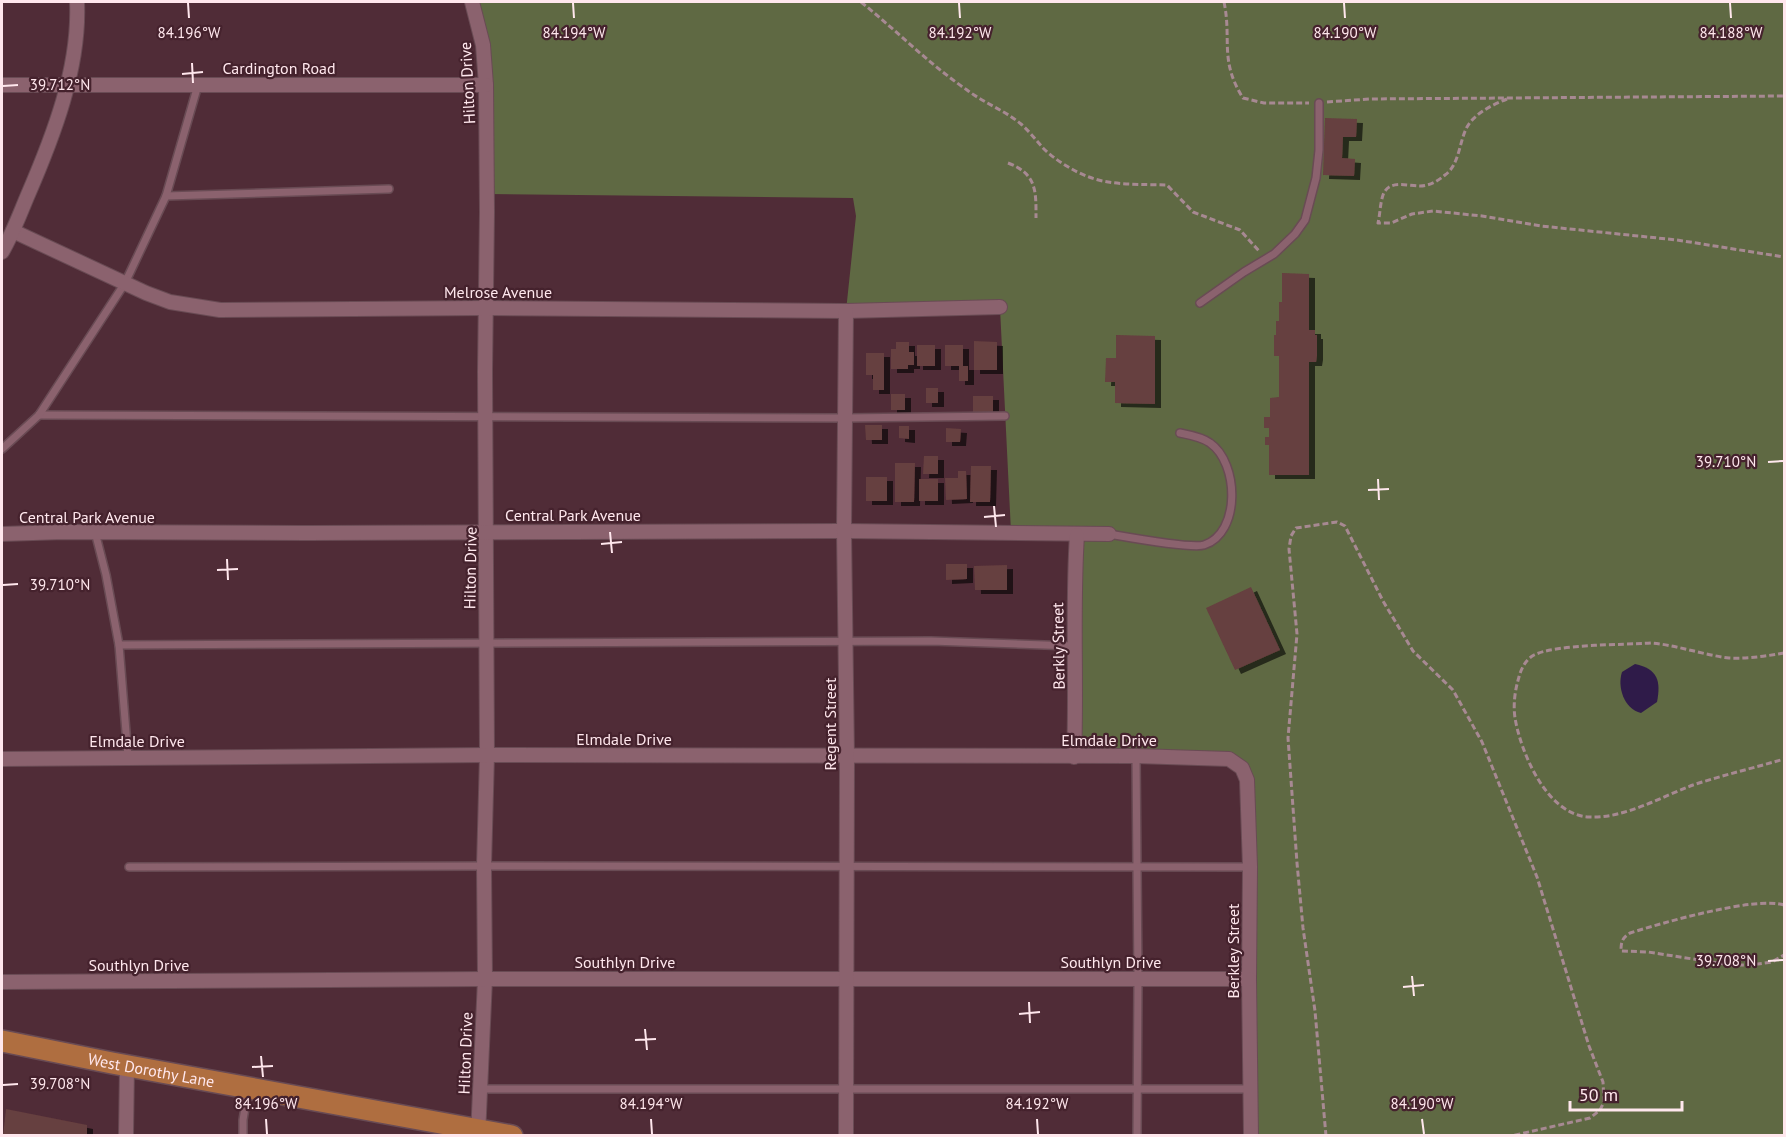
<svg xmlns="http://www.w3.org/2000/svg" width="1786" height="1137" font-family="'PT Sans',sans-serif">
<defs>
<filter id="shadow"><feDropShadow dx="6" dy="4" stdDeviation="0" flood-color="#0009"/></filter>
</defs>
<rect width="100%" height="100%" fill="#502c37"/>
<polygon fill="#5f6943" points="472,2 1784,2 1784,1135 1251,1135 1247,780 1237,763 1074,757 1077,535 1011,532 1000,308 846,311 856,216 853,198 487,194 486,85"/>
<path fill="#2f1b49" d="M 1635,664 C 1658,669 1661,681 1657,702 L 1641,713 C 1624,709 1617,687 1622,672 Z"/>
<g fill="#663f3f" filter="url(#shadow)">
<polygon points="1325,118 1357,119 1356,137 1343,137 1342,158 1355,159 1354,176 1323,175"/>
<polygon points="1282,273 1309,274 1309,330 1315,330 1315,335 1317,335 1317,356 1316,362 1309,362 1309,475 1269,475 1269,445 1265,445 1265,437 1269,437 1269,428 1264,428 1264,417 1270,417 1270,398 1279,397 1279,356 1274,356 1274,335 1276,335 1276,321 1279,321 1279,302 1282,302"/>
<polygon points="1116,335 1155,336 1155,404 1115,403 1115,382 1105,382 1106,358 1116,358"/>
<polygon points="974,341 997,342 997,370 974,370"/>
<polygon points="896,342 909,342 909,352 914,352 914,365 908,365 908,369 891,369 891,349 896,349"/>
<rect x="917" y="345" width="18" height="21"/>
<polygon points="945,345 963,345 963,366 968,366 968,381 959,381 959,366 945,366"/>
<polygon points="866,353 884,353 884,390 873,390 873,375 866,375"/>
<rect x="926" y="388" width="12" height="15"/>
<rect x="891" y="394" width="14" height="16"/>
<rect x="973" y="396" width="20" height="16"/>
<polygon points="865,425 882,425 882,440 866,440"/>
<polygon points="899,426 909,426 909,439 899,438"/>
<polygon points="946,428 961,429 960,442 946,442"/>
<polygon points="924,456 938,456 938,474 923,474"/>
<polygon points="895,463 915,463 914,502 895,502"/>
<polygon points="971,466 991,466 990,502 970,502"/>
<polygon points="958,471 966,471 967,499 946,500 945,478 958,478"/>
<rect x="866" y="477" width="21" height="24"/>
<rect x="919" y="479" width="19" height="22"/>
<polygon points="946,564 967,564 967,579 946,580"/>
<polygon points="1007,565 1007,590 975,590 974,566"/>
<polygon points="1251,587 1280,650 1235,670 1206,608"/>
<polygon points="6,1109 87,1125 87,1136 3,1136"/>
</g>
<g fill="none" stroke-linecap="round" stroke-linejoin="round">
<g stroke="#694b54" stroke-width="10">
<g id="service">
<polyline points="166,196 389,189"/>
<polyline points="1200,303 1244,272 1274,254 1295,234 1305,220 1316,178 1319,150 1319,103"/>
<polyline points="39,415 845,418 1005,416"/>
<polyline points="2,449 39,415 125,283 166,196 198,85"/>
<polyline points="95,532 106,575 119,645 931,641 1073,646"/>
<path d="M 1109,534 C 1127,537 1191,549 1204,545 C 1241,533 1239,463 1210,443 C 1202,437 1190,435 1180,433"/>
<polyline points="119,645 128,757"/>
<polyline points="1136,756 1138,979 1137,1136"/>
<polyline points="129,867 484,866 1250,867"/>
<polyline points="481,1089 1251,1089"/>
<polyline points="243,1136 243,1120 248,1090"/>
</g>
</g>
<g stroke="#694b54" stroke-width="16">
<g id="minor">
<polyline points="472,2 483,45 486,85 487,212 485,372 487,755 484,866 485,979 478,1136"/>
<polyline points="2,85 486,85"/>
<polyline points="13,231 146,293 170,302 220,310 486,308 846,311 1000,307"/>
<path d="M 2,252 C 12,235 19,216 27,197 C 53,137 80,68 77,2"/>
<polyline points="2,534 64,532 306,533 844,531 1109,534"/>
<path d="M 1074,757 C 1077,683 1072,609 1077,535"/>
<polyline points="2,759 487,755 1136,756 1229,759 1242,768 1247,780 1250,867 1249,979 1251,1136"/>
<polyline points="2,982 485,979 1249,979"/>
<polyline points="126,1136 127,1066"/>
<polyline points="846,1136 847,757 844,531 846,311"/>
</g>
</g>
<g stroke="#694b54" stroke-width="24">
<g id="primary">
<path id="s1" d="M 2,1041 L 112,1063 L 512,1136"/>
</g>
</g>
<g stroke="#a78992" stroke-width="3" stroke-dasharray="6 3" stroke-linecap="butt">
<path d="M 861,2 C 897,31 929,64 967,90 C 984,103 1004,110 1021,124 C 1029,131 1036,140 1043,148 C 1055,160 1073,171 1089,177 C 1112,186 1143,184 1167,185 L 1193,212 L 1240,230 L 1259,251"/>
<path d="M 1224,2 C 1232,40 1219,60 1243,98 L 1264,103 L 1309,103"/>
<path d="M 1507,99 C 1492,105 1473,114 1466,129 C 1459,144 1459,165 1445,175 C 1438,181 1429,186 1420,186 C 1407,186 1389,179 1383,195 C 1380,204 1380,215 1378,223 L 1391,223 L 1412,214 L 1433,211 L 1482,216 L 1541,226 L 1677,240 L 1784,257"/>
<polyline points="1327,102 1369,99 1784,96"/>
<path d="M 1008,163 C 1037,174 1036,191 1036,218"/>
<path d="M 1784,653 C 1766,656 1748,659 1729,658 C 1703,655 1677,645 1651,643 C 1623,645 1556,644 1534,655 C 1526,659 1521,669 1519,677 C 1515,690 1513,704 1515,718 C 1521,753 1547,815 1589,817 C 1623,819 1661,797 1693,785 C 1723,775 1754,768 1784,759"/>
<path d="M 1784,905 C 1755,896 1662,923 1630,933 C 1622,938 1621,942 1621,951 L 1648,952 L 1731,965 L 1750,965 L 1772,962 L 1784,955"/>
<polyline points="1326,1136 1315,1011 1303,928 1297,863 1288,738 1297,634 1289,549 1291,536 1296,528 1337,522 1345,526 1383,601 1413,651 1453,690 1482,742 1537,877 1589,1046 1603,1082 1604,1102 1600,1110 1590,1118 1511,1136"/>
</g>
<use href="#service" stroke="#8b626e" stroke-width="7"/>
<use href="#minor" stroke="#8b626e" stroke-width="14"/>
<use href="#primary" stroke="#af6e40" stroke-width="21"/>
</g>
<path fill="none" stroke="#ffe7ed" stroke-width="2" d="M 188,3 L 189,18M 573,3 L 574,18M 959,3 L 960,18M 1344,3 L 1345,18M 1730,3 L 1731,18M 192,63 L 193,83M 182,74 L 203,72M 3,86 L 18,85M 1768,462 L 1783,461M 1378,479 L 1379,500M 1368,490 L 1389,489M 994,506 L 996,527M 984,517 L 1005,515M 610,532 L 612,553M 601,544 L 622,542M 227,559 L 228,580M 217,570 L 238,569M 3,585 L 18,584M 1768,961 L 1783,960M 1412,976 L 1414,996M 1403,987 L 1424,985M 1029,1002 L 1030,1023M 1019,1014 L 1040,1012M 645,1029 L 647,1050M 635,1040 L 656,1039M 261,1056 L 263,1077M 252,1067 L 273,1066M 3,1085 L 18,1084M 266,1119 L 267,1134M 651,1119 L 652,1134M 1037,1119 L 1038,1134M 1422,1119 L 1424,1134"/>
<g text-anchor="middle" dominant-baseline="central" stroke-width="4.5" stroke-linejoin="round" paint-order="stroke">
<g font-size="16" fill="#ffe7ed" stroke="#45222d">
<text x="279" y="68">Cardington Road</text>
<text transform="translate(467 83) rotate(-93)">Hilton Drive</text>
<text x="498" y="292">Melrose Avenue</text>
<text x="573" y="515">Central Park Avenue</text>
<text x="87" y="517">Central Park Avenue</text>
<text transform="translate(470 568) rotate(-89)">Hilton Drive</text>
<text transform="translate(1058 646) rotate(-91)">Berkly Street</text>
<text transform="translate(830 724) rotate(-90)">Regent Street</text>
<text x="624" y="739">Elmdale Drive</text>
<text x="1109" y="740">Elmdale Drive</text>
<text x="137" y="741">Elmdale Drive</text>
<text transform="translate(1233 951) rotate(-90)">Berkley Street</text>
<text x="625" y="962">Southlyn Drive</text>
<text x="1111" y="962">Southlyn Drive</text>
<text x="139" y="965">Southlyn Drive</text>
<text transform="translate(465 1053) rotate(-88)">Hilton Drive</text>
<text stroke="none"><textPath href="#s1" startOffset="152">West Dorothy Lane</textPath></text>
</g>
</g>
<g font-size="15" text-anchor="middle" fill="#ffe7ed" stroke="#45222d" stroke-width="4.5" stroke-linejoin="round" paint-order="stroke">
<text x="189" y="38">84.196°W</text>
<text x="574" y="38">84.194°W</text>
<text x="960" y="38">84.192°W</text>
<text x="1345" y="38">84.190°W</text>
<text x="1731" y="38">84.188°W</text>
<text x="60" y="90">39.712°N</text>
<text x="1726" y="467">39.710°N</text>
<text x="60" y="590">39.710°N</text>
<text x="1726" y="966">39.708°N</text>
<text x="60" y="1089">39.708°N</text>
<text x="266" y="1109">84.196°W</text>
<text x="651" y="1109">84.194°W</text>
<text x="1037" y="1109">84.192°W</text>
<text x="1422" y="1109">84.190°W</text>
</g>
<rect width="1786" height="1137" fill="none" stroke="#ffe7ed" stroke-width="6"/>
<path d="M1570 1101v9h112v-9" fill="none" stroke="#ffe7ed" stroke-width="3"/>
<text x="1579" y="1101" font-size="18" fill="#ffe7ed" stroke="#45222d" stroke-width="4.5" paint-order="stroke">50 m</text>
</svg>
